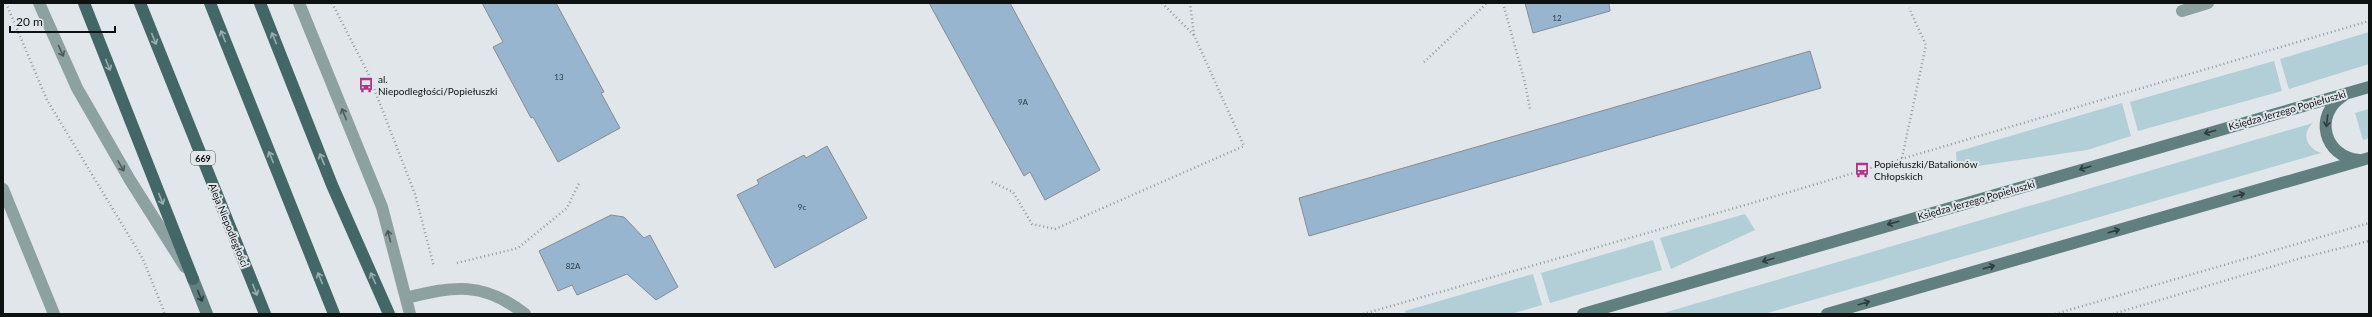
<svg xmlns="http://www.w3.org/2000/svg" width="2372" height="317" font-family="Lato,sans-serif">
<rect width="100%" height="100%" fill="#e0e6e9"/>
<g fill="#b2ced7">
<polygon points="2369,32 2369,64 2289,89 2280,59"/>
<polygon points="2274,61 2282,91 2138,131 2130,102"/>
<polygon points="2122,103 2131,136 2087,150 1957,169 1956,152"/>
<polygon points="2369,109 2369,138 2363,140 2355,113"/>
<path d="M 2313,123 C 2301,133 2306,148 2321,153 L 1764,314 L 1660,314 Z"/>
<polygon points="1745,214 1755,230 1671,269 1660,238"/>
<polygon points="1653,240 1662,270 1550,303 1541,273"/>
<polygon points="1533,274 1542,305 1511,314 1406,314 1405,311"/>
</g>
<g fill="#97b5cf" stroke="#888c90">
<polygon points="482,3 556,3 604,92 601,93 620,128 558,162 533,117 531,118 493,47 503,42"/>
<polygon points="929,3 1010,3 1100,170 1045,200 1030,172 1024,176"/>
<polygon points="1525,3 1609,3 1610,11 1533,33"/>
<polygon points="1810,51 1821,88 1309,236 1299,198"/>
<polygon points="827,146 867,218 775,268 737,195 759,184 757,180 787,164 804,155 806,158"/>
<polygon points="611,215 624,217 644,238 650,235 678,287 656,300 627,274 577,295 572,285 558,291 539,251"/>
</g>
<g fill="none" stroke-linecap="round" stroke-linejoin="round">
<g stroke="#959a9c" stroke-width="2.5" stroke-dasharray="1 3" stroke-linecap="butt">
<polyline points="6,3 47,100 143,259 165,314"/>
<polyline points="332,3 368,73 415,194 434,267"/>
<polyline points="1162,3 1194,35"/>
<polyline points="1503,3 1525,83 1530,109"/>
<polyline points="1424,62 1487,3"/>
<polyline points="1902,158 1926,45 1909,8"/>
<polyline points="992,182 1013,192 1032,224 1055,229 1244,146 1194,35 1190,3"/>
<polyline points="457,263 518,248 567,208 579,183"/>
<polyline points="1363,314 1742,206 2369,21"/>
<polyline points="2055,314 2369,223"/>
<polyline points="2113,314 2301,258 2369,241"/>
</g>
<path stroke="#8da1a0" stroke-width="12" d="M 406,298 C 454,286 483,281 525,314"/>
<g stroke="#8da1a0" stroke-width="12">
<polyline points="39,3 77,88 130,180 185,267"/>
<polyline points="299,3 382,207 410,314"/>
<polyline points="2182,11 2208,3"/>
<polyline points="3,189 54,314"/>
</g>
<g stroke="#627f7f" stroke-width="12">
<path d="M 2343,96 C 2313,115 2324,157 2359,160"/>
<polyline points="193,279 207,314"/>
<polyline points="1583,314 2369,87"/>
<polyline points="1827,314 2369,158"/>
</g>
<g stroke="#436767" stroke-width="12">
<polyline points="84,3 193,279"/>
<polyline points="140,3 265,314"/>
<polyline points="210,3 334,314"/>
<polyline points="260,3 332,185 389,314"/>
</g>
</g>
<defs><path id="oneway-shaft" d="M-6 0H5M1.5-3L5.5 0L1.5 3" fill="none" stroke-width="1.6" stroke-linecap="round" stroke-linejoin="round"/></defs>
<g stroke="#99adae">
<use href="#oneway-shaft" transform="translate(223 36) rotate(-112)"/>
<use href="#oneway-shaft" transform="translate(274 38) rotate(-112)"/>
<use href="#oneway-shaft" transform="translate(154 39) rotate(68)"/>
<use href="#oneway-shaft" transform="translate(108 65) rotate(68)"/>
<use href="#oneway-shaft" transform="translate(271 157) rotate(-112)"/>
<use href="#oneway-shaft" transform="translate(322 159) rotate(-112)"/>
<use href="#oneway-shaft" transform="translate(161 199) rotate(68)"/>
<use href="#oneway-shaft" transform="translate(320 278) rotate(-112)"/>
<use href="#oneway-shaft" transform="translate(373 278) rotate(-114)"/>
<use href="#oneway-shaft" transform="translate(255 290) rotate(68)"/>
</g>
<g stroke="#4e5958">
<use href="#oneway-shaft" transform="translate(61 51) rotate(66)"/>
<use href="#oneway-shaft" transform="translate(344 114) rotate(-112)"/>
<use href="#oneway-shaft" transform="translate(121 166) rotate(60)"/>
<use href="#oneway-shaft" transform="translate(389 236) rotate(-105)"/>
</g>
<g stroke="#303d3d">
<use href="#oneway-shaft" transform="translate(2327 121) rotate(97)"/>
<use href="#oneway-shaft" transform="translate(2210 132) rotate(164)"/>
<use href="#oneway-shaft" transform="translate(2085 168) rotate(164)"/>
<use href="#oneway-shaft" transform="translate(2239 195) rotate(-16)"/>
<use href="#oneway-shaft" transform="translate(1893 223) rotate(164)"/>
<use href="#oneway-shaft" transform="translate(2114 231) rotate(-16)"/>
<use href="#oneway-shaft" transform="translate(1768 260) rotate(164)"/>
<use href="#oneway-shaft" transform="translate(1989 267) rotate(-16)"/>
<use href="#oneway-shaft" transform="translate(200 296) rotate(68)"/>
<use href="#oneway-shaft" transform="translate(1864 303) rotate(-16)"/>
</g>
<defs>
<g id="bus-bare" transform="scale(1.2)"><path d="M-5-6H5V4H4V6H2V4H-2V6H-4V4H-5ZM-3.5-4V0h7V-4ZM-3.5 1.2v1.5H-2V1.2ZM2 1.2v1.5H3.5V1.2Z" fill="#b03587" stroke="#e0e6e9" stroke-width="2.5" paint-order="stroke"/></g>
</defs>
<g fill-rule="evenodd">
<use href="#bus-bare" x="366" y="85"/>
<use href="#bus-bare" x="1862" y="170"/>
</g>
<g text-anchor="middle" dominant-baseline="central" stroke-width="4" stroke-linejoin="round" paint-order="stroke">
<g font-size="8" fill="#303a40">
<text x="1557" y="18">12</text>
<text x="559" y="77">13</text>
<text x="1023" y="102">9A</text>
<text x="802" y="207">9c</text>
<text x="573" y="266">82A</text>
</g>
<rect fill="#e0e6e9" stroke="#4d5152" stroke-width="1" x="191" y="151" width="24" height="14" rx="3"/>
<g font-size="9" font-weight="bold" fill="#0e1111">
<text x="203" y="158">669</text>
</g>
<g font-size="10" fill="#0e1111" stroke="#e0e6e9" text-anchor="start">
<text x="378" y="79">al.<tspan x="378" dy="12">Niepodległości/Popiełuszki</tspan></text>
<text x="1874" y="164">Popiełuszki/Batalionów<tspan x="1874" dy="12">Chłopskich</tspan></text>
</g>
<g font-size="10" fill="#0e1111" stroke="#e0e6e9">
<text transform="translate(2287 110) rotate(-16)">Księdza Jerzego Popiełuszki</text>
<text transform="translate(1976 200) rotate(-16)">Księdza Jerzego Popiełuszki</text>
<text transform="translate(229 225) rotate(68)">Aleja Niepodległości</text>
</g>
</g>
<rect width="2372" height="317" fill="none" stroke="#0e1111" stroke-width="8"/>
<path d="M10 26v6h105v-6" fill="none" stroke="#0e1111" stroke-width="2"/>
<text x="16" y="26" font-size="12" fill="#0e1111" stroke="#e0e6e9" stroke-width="3" paint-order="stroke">20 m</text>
</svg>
